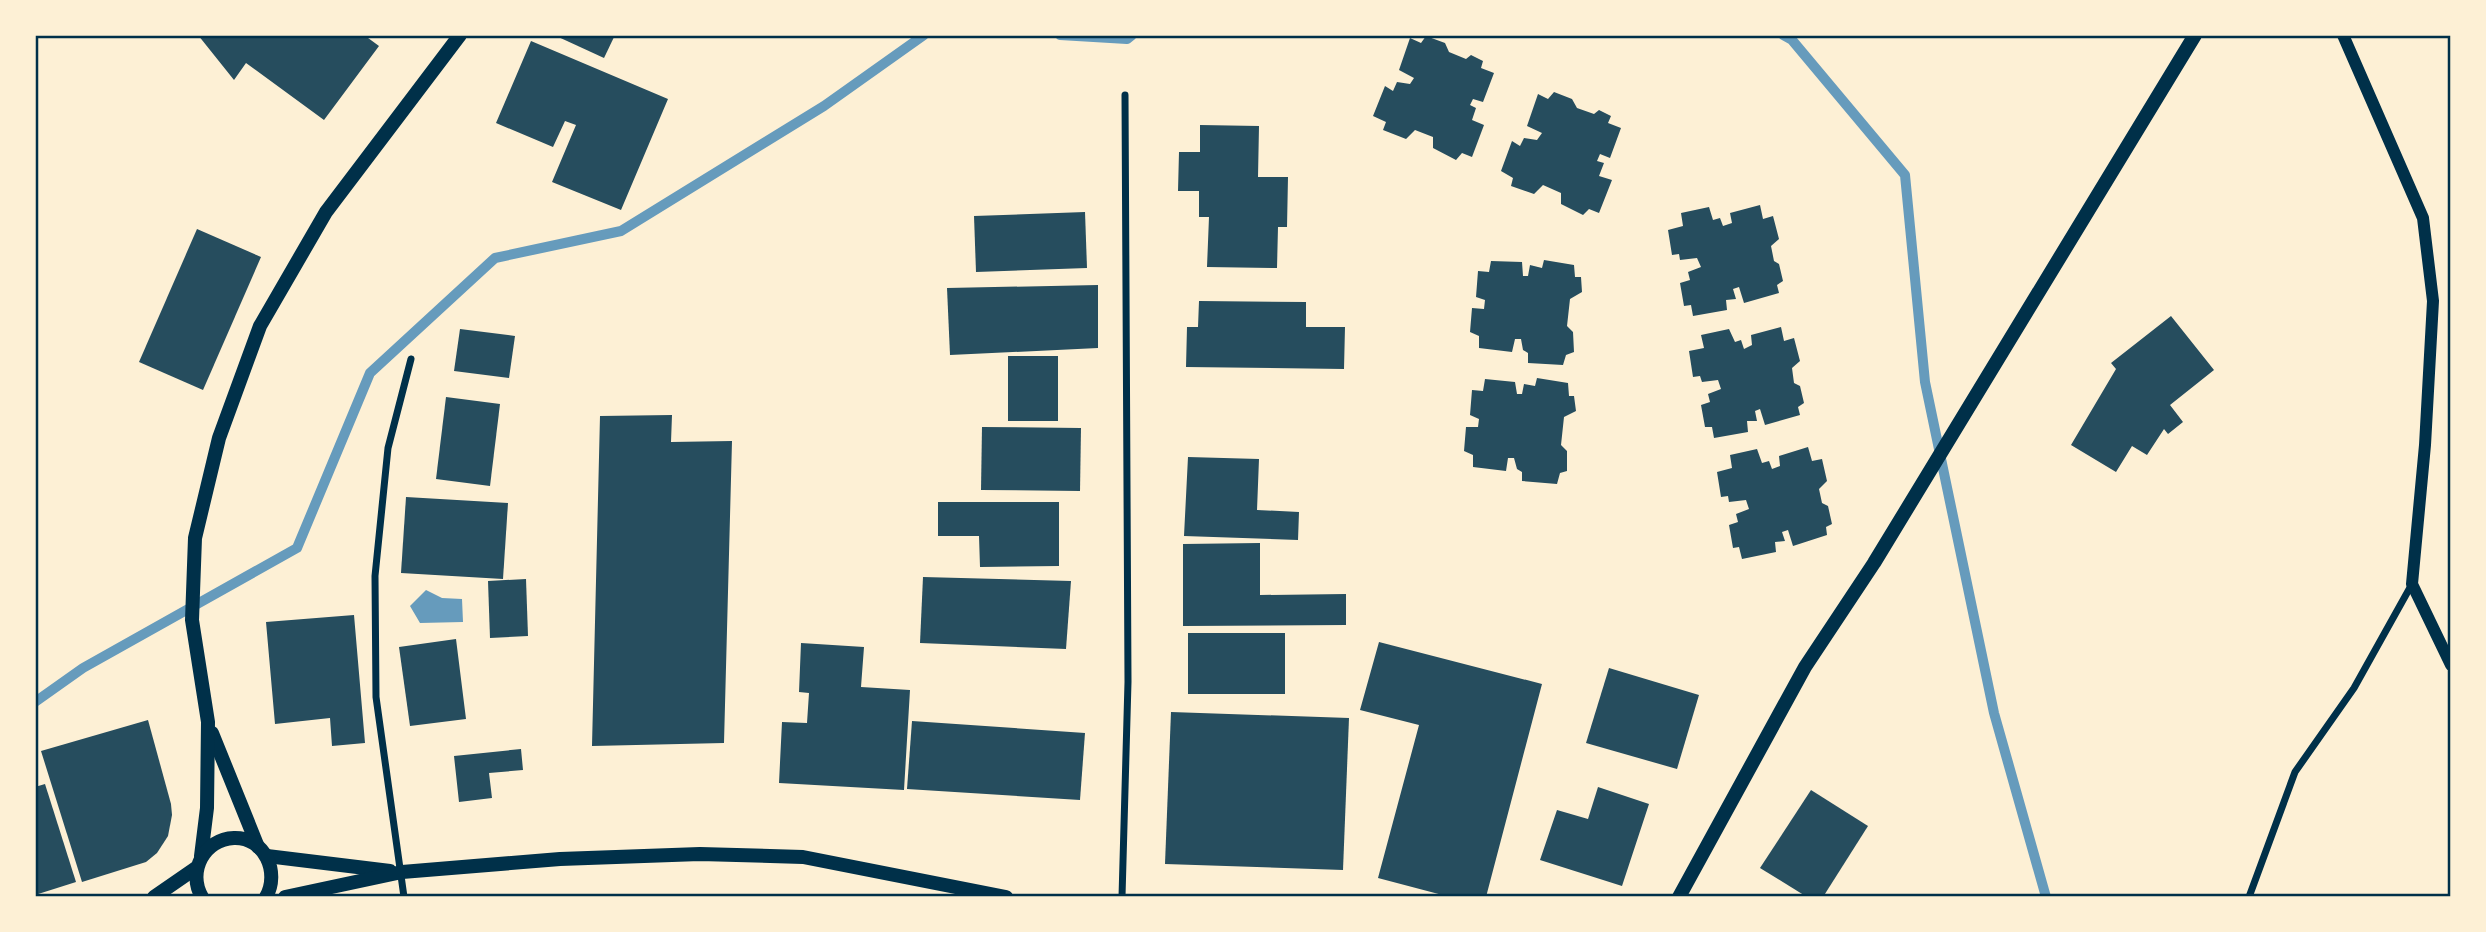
<svg xmlns="http://www.w3.org/2000/svg" width="2486" height="932" font-family="Montserrat,sans-serif">
<rect width="100%" height="100%" fill="#fdf0d5"/>
<polygon fill="#669bbc" points="426,590 442,598 462,599 463,622 420,623 410,606"/>
<g fill="none" stroke-linecap="round" stroke-linejoin="round">
<g stroke="#669bbc" stroke-width="10">
<polyline points="1060,35 1127,39 1132,35"/>
<polyline points="1783,35 1792,40 1905,175 1925,382 1994,713 2046,897"/>
<polyline points="35,702 83,668 297,548 370,373 495,258 621,231 824,106 924,35"/>
</g>
</g>
<g fill="#264d5e">
<polygon points="198,35 364,35 379,46 324,120 246,63 234,80"/>
<polygon points="554,35 615,35 604,58"/>
<polygon points="1426,36 1445,43 1449,52 1466,59 1471,55 1483,61 1481,68 1494,73 1483,102 1473,99 1470,105 1476,108 1472,120 1484,125 1472,157 1462,153 1456,160 1433,148 1433,137 1415,130 1406,139 1383,130 1386,122 1373,116 1385,86 1393,91 1397,82 1410,84 1414,78 1399,70 1410,38 1421,43"/>
<polygon points="531,41 668,99 621,210 552,182 576,125 565,121 553,147 496,123"/>
<polygon points="1554,92 1572,99 1577,108 1594,114 1599,110 1611,116 1608,123 1621,128 1610,158 1600,154 1597,161 1604,163 1599,176 1612,180 1599,213 1589,209 1583,215 1561,204 1561,193 1543,185 1534,194 1511,186 1513,178 1501,171 1512,141 1520,146 1524,138 1537,140 1542,133 1527,126 1538,94 1548,99"/>
<polygon points="1200,125 1259,126 1258,177 1288,177 1287,227 1278,227 1277,268 1207,267 1209,217 1199,217 1199,191 1178,191 1179,152 1200,152"/>
<polygon points="1760,205 1763,219 1773,216 1779,239 1771,246 1774,261 1779,264 1783,281 1777,285 1779,293 1744,303 1739,287 1733,289 1736,299 1726,300 1727,310 1693,316 1691,305 1684,306 1680,283 1690,280 1688,272 1701,267 1697,258 1680,260 1679,254 1672,255 1668,230 1683,226 1681,213 1709,207 1713,220 1720,218 1723,226 1732,223 1730,213"/>
<polygon points="1085,212 1087,268 976,272 974,216"/>
<polygon points="197,229 261,257 203,390 139,362"/>
<polygon points="1544,260 1574,265 1575,277 1581,277 1582,292 1570,299 1567,326 1573,332 1574,352 1566,355 1563,365 1528,363 1528,353 1523,350 1521,339 1515,339 1512,352 1479,348 1479,336 1470,332 1472,308 1484,309 1485,300 1476,297 1478,271 1489,272 1491,261 1522,262 1523,276 1528,276 1530,265 1542,268"/>
<polygon points="1098,285 1098,348 950,355 947,288"/>
<polygon points="1199,301 1306,302 1306,327 1345,327 1344,369 1186,367 1187,327 1198,327"/>
<polygon points="2171,316 2214,370 2170,405 2183,422 2168,434 2164,429 2147,455 2132,446 2116,472 2071,445 2116,369 2111,363"/>
<polygon points="1781,327 1784,341 1794,338 1800,361 1792,368 1794,383 1800,386 1804,403 1798,407 1800,415 1765,425 1760,409 1755,411 1757,421 1747,421 1748,432 1714,438 1712,427 1705,427 1701,405 1710,402 1708,394 1721,389 1718,380 1702,382 1700,376 1693,377 1689,351 1704,348 1701,335 1729,329 1735,342 1741,340 1744,349 1752,345 1751,335"/>
<polygon points="460,329 515,336 509,378 454,371"/>
<rect x="1008" y="356" width="50" height="65"/>
<polygon points="1537,378 1568,383 1569,396 1574,396 1576,411 1564,417 1561,445 1567,451 1567,471 1560,473 1557,484 1522,481 1522,472 1517,469 1514,458 1508,458 1506,471 1473,467 1473,455 1464,451 1466,427 1478,427 1479,419 1470,415 1472,390 1483,391 1485,379 1515,382 1517,394 1522,394 1524,384 1535,386"/>
<polygon points="446,397 500,404 490,486 436,479"/>
<polygon points="672,415 671,442 732,441 724,743 592,746 600,416"/>
<polygon points="982,427 1081,428 1080,491 981,490"/>
<polygon points="1808,447 1812,461 1822,459 1827,481 1819,489 1822,503 1828,506 1832,524 1826,527 1827,535 1793,546 1788,530 1782,532 1785,541 1775,542 1776,552 1742,559 1739,547 1733,548 1729,525 1738,522 1736,514 1749,509 1746,500 1729,502 1728,496 1721,497 1717,472 1732,468 1730,455 1757,449 1762,463 1769,461 1772,469 1780,466 1779,456"/>
<polygon points="1188,457 1259,459 1257,510 1299,512 1298,540 1184,536"/>
<polygon points="406,497 508,503 503,579 401,573"/>
<polygon points="938,502 1059,502 1059,566 980,567 979,536 938,536"/>
<polygon points="1260,543 1260,595 1346,594 1346,625 1183,626 1183,544"/>
<polygon points="923,577 1071,581 1066,649 920,643"/>
<polygon points="526,579 528,636 490,638 488,581"/>
<polygon points="354,615 365,743 332,746 330,718 275,724 266,622"/>
<rect x="1188" y="633" width="97" height="61"/>
<polygon points="456,639 466,719 410,726 399,647"/>
<polygon points="1379,642 1542,684 1486,897 1450,897 1378,878 1419,725 1360,710"/>
<polygon points="801,643 864,647 861,687 910,690 904,790 779,783 782,722 807,723 809,693 799,692"/>
<polygon points="1609,668 1699,695 1677,769 1586,743"/>
<polygon points="1171,712 1349,718 1343,870 1165,864"/>
<polygon points="148,720 171,804 172,815 168,836 157,853 146,862 82,882 41,751"/>
<polygon points="912,721 1085,733 1080,800 907,789"/>
<polygon points="521,749 523,770 489,773 492,798 459,802 454,756"/>
<polygon points="45,784 76,882 35,895 35,787"/>
<polygon points="1598,787 1649,804 1622,886 1540,860 1557,810 1588,819"/>
<polygon points="1811,790 1868,826 1823,897 1807,897 1760,868"/>
</g>
<g fill="none" stroke-linecap="round" stroke-linejoin="round">
<g stroke="#003049" stroke-width="7">
<polyline points="404,897 376,697 375,576 388,448 411,359"/>
<polyline points="1122,897 1128,682 1125,95"/>
<polyline points="2249,897 2295,772 2354,688 2412,584"/>
</g>
<polyline stroke="#003049" stroke-width="12" points="2343,35 2423,218 2433,301 2425,445 2412,584 2451,665"/>
<g stroke="#003049" stroke-width="14">
<polyline points="212,733 258,847"/>
<polyline points="201,856 207,808 208,722 192,620 195,538 219,438 260,326 326,212 460,35"/>
<polyline points="267,856 390,871"/>
<polyline points="154,897 196,868"/>
<path d="M 202,897 C 187,872 204,839 234,838 C 265,837 280,873 266,897"/>
<polyline points="285,897 402,872 560,859 700,854 803,857 1006,897"/>
<polyline points="1679,897 1805,667 1874,563 2195,35"/>
</g>
</g>
<rect width="2486" height="932" fill="none" stroke="#fdf0d5" stroke-width="74"/>
<rect x="37" y="37" width="2412" height="858" fill="none" stroke="#003049" stroke-width="2.5"/>
</svg>
